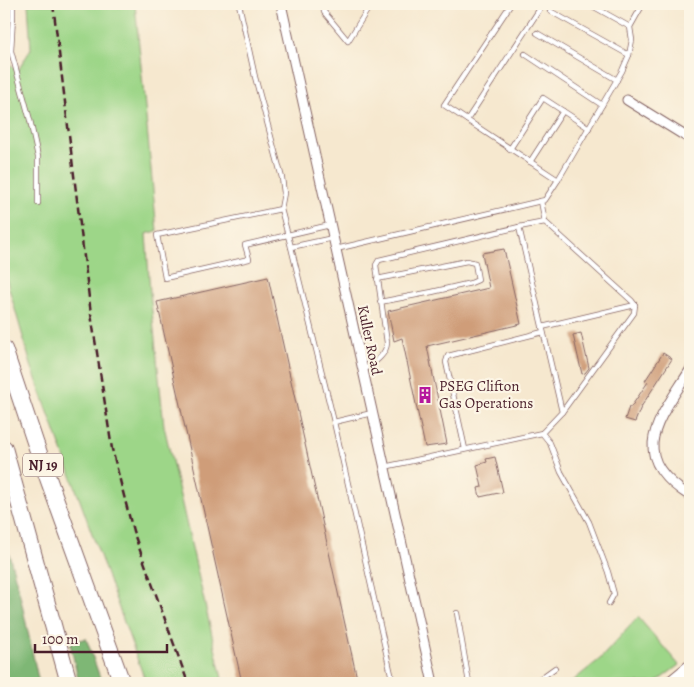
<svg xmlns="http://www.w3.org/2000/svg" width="694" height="687" font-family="Alegreya,serif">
<rect width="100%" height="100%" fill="#fcf5e5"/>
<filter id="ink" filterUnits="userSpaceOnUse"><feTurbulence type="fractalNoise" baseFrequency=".02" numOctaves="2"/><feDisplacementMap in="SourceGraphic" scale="10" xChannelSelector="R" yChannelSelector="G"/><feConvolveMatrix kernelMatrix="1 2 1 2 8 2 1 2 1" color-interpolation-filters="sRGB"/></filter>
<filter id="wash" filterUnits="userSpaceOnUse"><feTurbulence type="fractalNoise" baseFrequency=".0096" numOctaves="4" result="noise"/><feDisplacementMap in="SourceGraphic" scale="20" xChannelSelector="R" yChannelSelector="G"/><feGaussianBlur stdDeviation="1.12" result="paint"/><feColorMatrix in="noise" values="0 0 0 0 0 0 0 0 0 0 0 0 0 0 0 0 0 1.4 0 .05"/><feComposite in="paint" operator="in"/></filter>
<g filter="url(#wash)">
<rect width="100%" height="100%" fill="#f6e8cf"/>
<g fill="#9dd688" stroke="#747a5a">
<polygon points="28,4 135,4 157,231 146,234 150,292 164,426 223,683 146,683 31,365 4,271 4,57 17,72 31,49"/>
<polygon points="638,617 679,665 655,683 570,683 600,659"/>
</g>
<g fill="#7eb774" stroke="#646b50">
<polygon points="4,535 20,595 39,683 4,683"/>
<polygon points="86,638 102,683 79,683 70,643"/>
</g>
<g id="blocks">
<g fill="#cf9d79">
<polygon points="504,249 521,324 427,346 447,444 425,447 402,338 394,341 388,311 489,288 482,253"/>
<polygon points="268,277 358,683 242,683 157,302"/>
<polygon points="581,333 589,368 585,373 582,374 573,335"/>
<polygon points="663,353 672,359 641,407 635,422 625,419 629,407 631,407 648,382 645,381"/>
<polygon points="495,457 503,492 480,497 478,488 482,487 477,465 487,462 486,459"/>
</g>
</g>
</g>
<g filter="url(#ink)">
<use href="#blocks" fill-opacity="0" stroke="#866564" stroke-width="1"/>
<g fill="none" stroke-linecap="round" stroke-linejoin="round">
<g stroke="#866564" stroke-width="6">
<g id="lane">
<polyline points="13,4 13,16 11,51 30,120 38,157 38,203"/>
<polyline points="239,4 255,77 282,178 284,193 281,209"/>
<polyline points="323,4 324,12 348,41 371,4"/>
<polyline points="589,4 630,27"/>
<polyline points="550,11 629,55"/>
<polyline points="537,33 617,80"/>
<polyline points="525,54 602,105"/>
<polyline points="467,120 543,4"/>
<polyline points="510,149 543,98 589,128"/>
<polyline points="530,162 563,111"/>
<polyline points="558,180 622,71 629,55 632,40 630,27 643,4"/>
<polyline points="541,201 545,222 632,301 635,305 634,313 562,412"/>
<polyline points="330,225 245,245 249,259 165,278 157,235 281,209 291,247 334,422"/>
<polyline points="519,227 545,222"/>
<polyline points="291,247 333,238"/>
<polyline points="336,249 545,200 558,180 444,105 511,4"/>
<polyline points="377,279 467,261 475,263 478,280 471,283 432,292 380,302"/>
<polyline points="542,327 635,305"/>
<path d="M 363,371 C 373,363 386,356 387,343 L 376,265 L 379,260 L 519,227 L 562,412 L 542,433 L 384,467"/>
<polyline points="372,413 334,422 393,683"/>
<polyline points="542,433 550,443 561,472 589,522 608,572 614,594 609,603"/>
<polyline points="465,449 446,362 448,356 543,332"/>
<polyline points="457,613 469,683"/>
<polyline points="534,683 555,668"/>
</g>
</g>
<g stroke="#866564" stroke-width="11">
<g id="street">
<polyline points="281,4 433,683"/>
<polyline points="627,100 690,139"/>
<path d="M 690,370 C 659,420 625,455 690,496"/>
</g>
</g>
<g stroke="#866564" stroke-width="18">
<g id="highway">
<polyline points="4,349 36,445 122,683"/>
<polyline points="4,448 69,683"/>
<polyline points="673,683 690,669"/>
</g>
</g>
<use href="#lane" stroke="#fff" stroke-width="4.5"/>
<use href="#street" stroke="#fff" stroke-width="9"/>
<use href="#highway" stroke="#fff" stroke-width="16"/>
<polyline stroke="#4a1f2b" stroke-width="2.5" stroke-dasharray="8 4" stroke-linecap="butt" points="53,4 91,314 112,449 133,531 188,683"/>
</g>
</g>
<defs>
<g id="building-bare" transform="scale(1.35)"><path d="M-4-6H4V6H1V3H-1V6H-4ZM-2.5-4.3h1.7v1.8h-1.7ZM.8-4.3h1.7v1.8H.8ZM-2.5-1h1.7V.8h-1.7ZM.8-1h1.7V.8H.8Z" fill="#b5179e" stroke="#fcf5e5" stroke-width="2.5" paint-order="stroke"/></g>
</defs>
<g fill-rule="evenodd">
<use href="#building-bare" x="425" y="395"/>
</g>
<g text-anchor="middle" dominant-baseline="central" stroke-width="4.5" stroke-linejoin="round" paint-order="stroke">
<rect fill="#fcf5e5" stroke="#7f5f63" stroke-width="1" x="23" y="453.5" width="40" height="23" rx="4"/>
<g font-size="14" font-weight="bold" fill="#4a1f2b">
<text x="43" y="465">NJ 19</text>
</g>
<g font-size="15" fill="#4a1f2b" stroke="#fcf5e5">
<text transform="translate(370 340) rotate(78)">Kuller Road</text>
</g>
<g font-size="15" fill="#4a1f2b" stroke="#fcf5e5" text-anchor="start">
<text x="439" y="386">PSEG Clifton<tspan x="439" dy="17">Gas Operations</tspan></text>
</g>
</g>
<rect width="694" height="687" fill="none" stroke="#fcf5e5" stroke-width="20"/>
<path d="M35 644v8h132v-8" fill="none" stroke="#4a1f2b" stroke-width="2.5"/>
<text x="42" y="644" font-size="15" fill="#4a1f2b" stroke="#fcf5e5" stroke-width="4" paint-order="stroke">100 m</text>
</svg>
